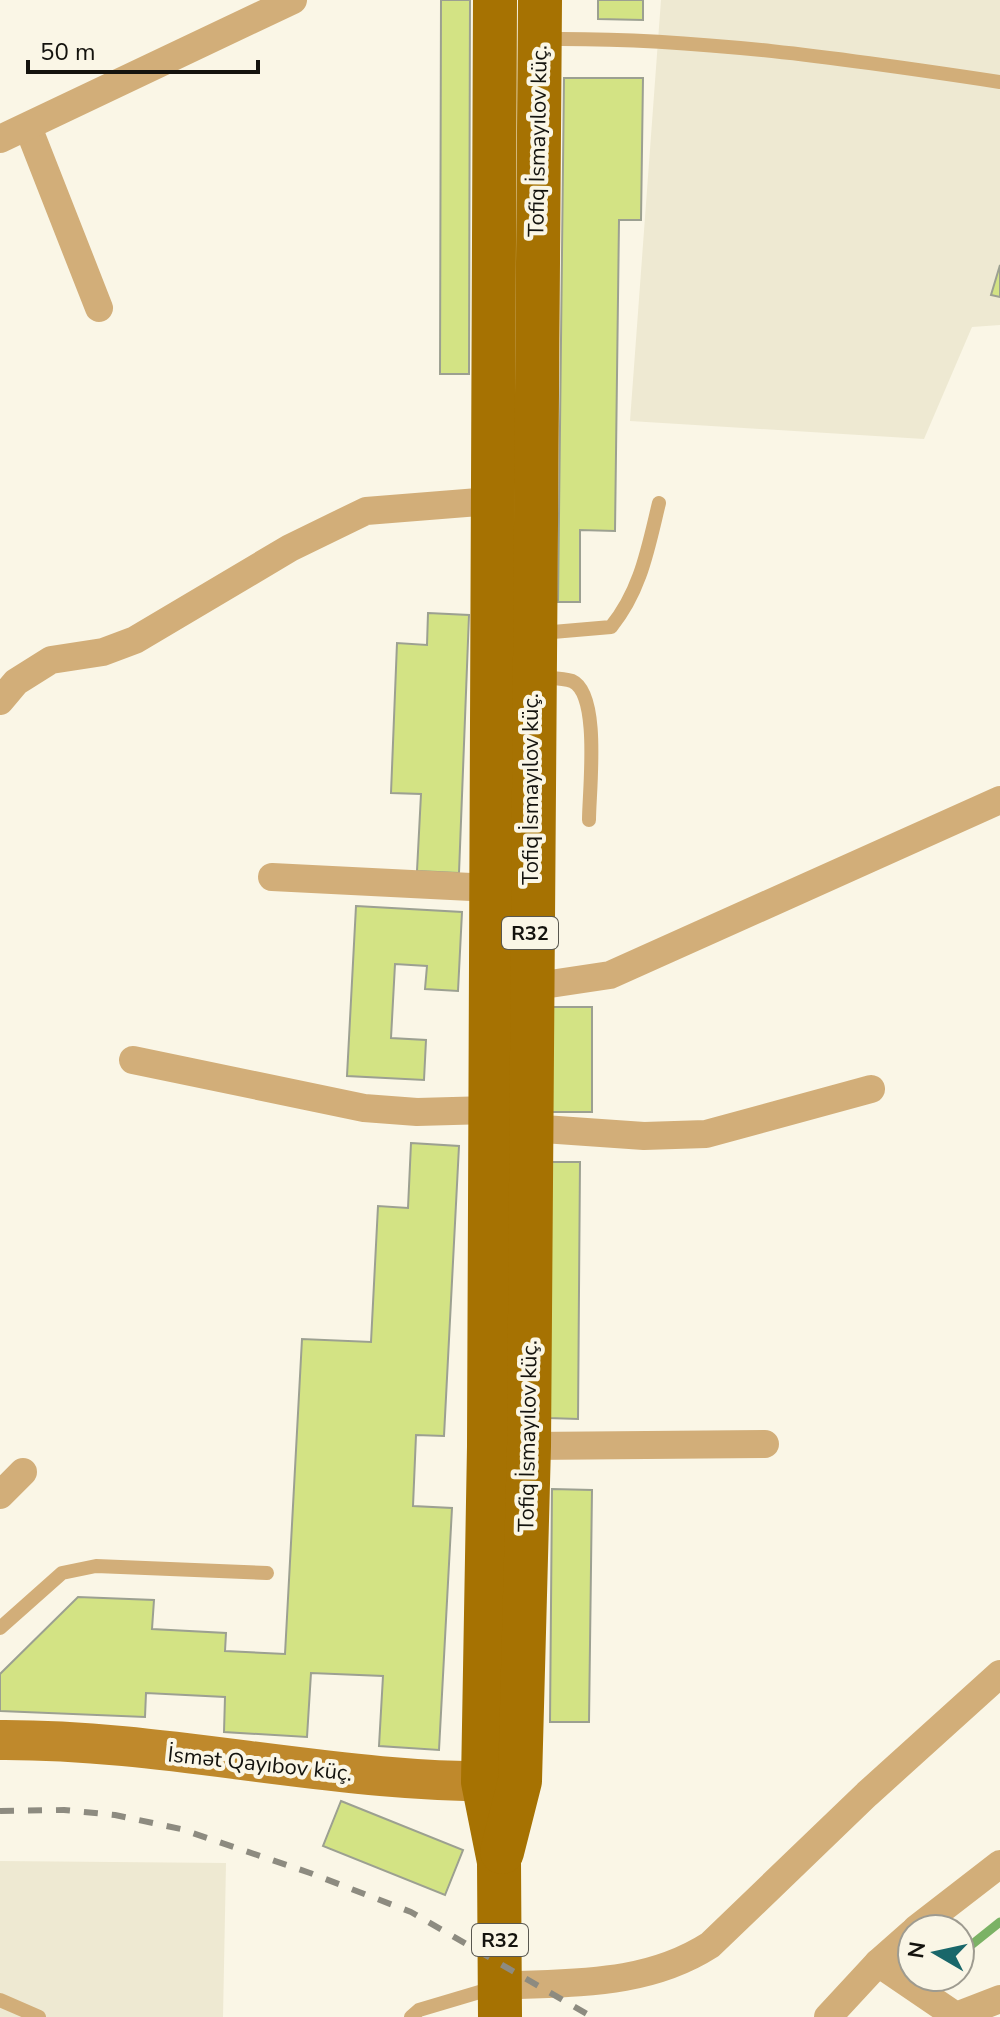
<svg xmlns="http://www.w3.org/2000/svg" width="1000" height="2017" font-family="'Nunito Sans',sans-serif">
<rect width="100%" height="100%" fill="#faf6e6"/>
<g fill="#eee9d2">
<polygon points="661,0 1000,0 1000,325 972,327 924,439 630,421"/>
<polygon points="0,1861 226,1863 223,2017 0,2017"/>
</g>
<g fill="none" stroke-linecap="round" stroke-linejoin="round">
<polyline stroke="#7bb265" stroke-width="9" points="960,1954 1000,1922"/>
</g>
<g fill="#d3e384" stroke="#9ca091" stroke-width="2">
<polygon points="441,0 470,0 469,374 440,374"/>
<polygon points="598,0 643,0 643,20 598,19"/>
<polygon points="564,78 643,78 641,220 619,220 615,531 580,530 580,602 558,602"/>
<polygon points="1000,265 1000,297 991,295"/>
<polygon points="428,613 469,615 459,873 417,871 421,794 391,793 397,643 427,645"/>
<polygon points="356,906 462,912 458,991 425,989 427,966 395,964 391,1038 426,1040 424,1080 347,1076"/>
<rect x="546" y="1007" width="46" height="105"/>
<polygon points="411,1143 459,1146 444,1436 416,1435 413,1506 452,1508 439,1750 379,1746 383,1676 311,1673 307,1737 224,1732 225,1697 146,1693 145,1717 0,1711 0,1674 78,1597 154,1600 152,1629 226,1633 225,1651 285,1654 302,1339 371,1342 378,1206 408,1208"/>
<polygon points="550,1162 580,1162 578,1419 548,1418"/>
<polygon points="552,1489 592,1490 589,1722 550,1722"/>
<polygon points="341,1801 463,1850 445,1895 323,1846"/>
</g>
<g fill="none" stroke-linecap="round" stroke-linejoin="round">
<g stroke="#d2ae79" stroke-width="14">
<path d="M 543,39 C 697,37 848,59 1000,82"/>
<path d="M 541,633 L 611,627 C 641,590 648,548 659,503"/>
<path d="M 540,677 C 550,678 563,678 572,681 C 601,694 589,791 589,820"/>
<polyline points="0,1628 62,1573 96,1566 267,1573"/>
<polyline points="0,2000 39,2017"/>
<polyline points="411,2017 419,2010 493,1988"/>
</g>
<g stroke="#d2ae79" stroke-width="28">
<polyline points="28,127 99,308"/>
<polyline points="0,139 293,0"/>
<polyline points="0,701 16,682 51,660 103,652 135,640 290,548 366,511 491,501"/>
<polyline points="272,877 491,888"/>
<polyline points="530,987 610,975 1000,800"/>
<polyline points="133,1060 364,1108 417,1112 489,1110"/>
<polyline points="529,1128 644,1136 706,1134 871,1089"/>
<polyline points="529,1446 765,1444"/>
<polyline points="0,1495 23,1472"/>
<polyline points="916,1929 1000,1864"/>
<polyline points="878,1963 956,2016 1000,1999"/>
<path d="M 501,1986 C 574,1982 646,1986 710,1945 L 867,1794 L 1000,1674"/>
<polyline points="828,2017 878,1963 912,1933"/>
</g>
<path stroke="#bf892c" stroke-width="40" d="M 0,1740 C 172,1739 343,1786 516,1781"/>
<g stroke="#a67202" stroke-width="44">
<polyline points="495,0 489,1446 483,1782 499,1862 500,2017"/>
<polyline points="502,1852 520,1781 529,1446 540,0"/>
</g>
<polyline stroke="#8d8b80" stroke-width="6" stroke-dasharray="14 14" stroke-linecap="butt" points="0,1811 64,1810 115,1815 181,1829 310,1873 411,1912 592,2017"/>
</g>
<g text-anchor="middle" dominant-baseline="central" stroke-width="8" stroke-linejoin="round" paint-order="stroke">
<g fill="#faf6e6" stroke="#59574f" stroke-width="2">
<rect x="502" y="917" width="56" height="32" rx="6"/>
<rect x="472" y="1924" width="56" height="32" rx="6"/>
</g>
<g font-size="20" font-weight="bold" fill="#14130e">
<text x="530" y="933">R32</text>
<text x="500" y="1940">R32</text>
</g>
<g font-size="22" fill="#14130e" stroke="#faf6e6">
<text transform="translate(538 141) rotate(-89)">Tofiq İsmayılov küç.</text>
<text transform="translate(531 789) rotate(-90)">Tofiq İsmayılov küç.</text>
<text transform="translate(528 1436) rotate(-89)">Tofiq İsmayılov küç.</text>
<text transform="translate(260 1764) rotate(6)">İsmət Qayıbov küç.</text>
</g>
</g>
<g transform="translate(936 1953) rotate(279)"><circle r="38" fill="#faf6e6" stroke="#9e9b90" stroke-width="2"/>
<path d="M0-6L14 30L0 20L-14 30Z" fill="#19676a"/>
<text y="-12" font-size="22" font-weight="bold" text-anchor="middle" fill="#14130e">N</text>
</g>
<path d="M28 60v12h230v-12" fill="none" stroke="#14130e" stroke-width="4"/>
<text x="40" y="60" font-size="24" fill="#14130e" stroke="#faf6e6" stroke-width="6" paint-order="stroke">50 m</text>
</svg>
